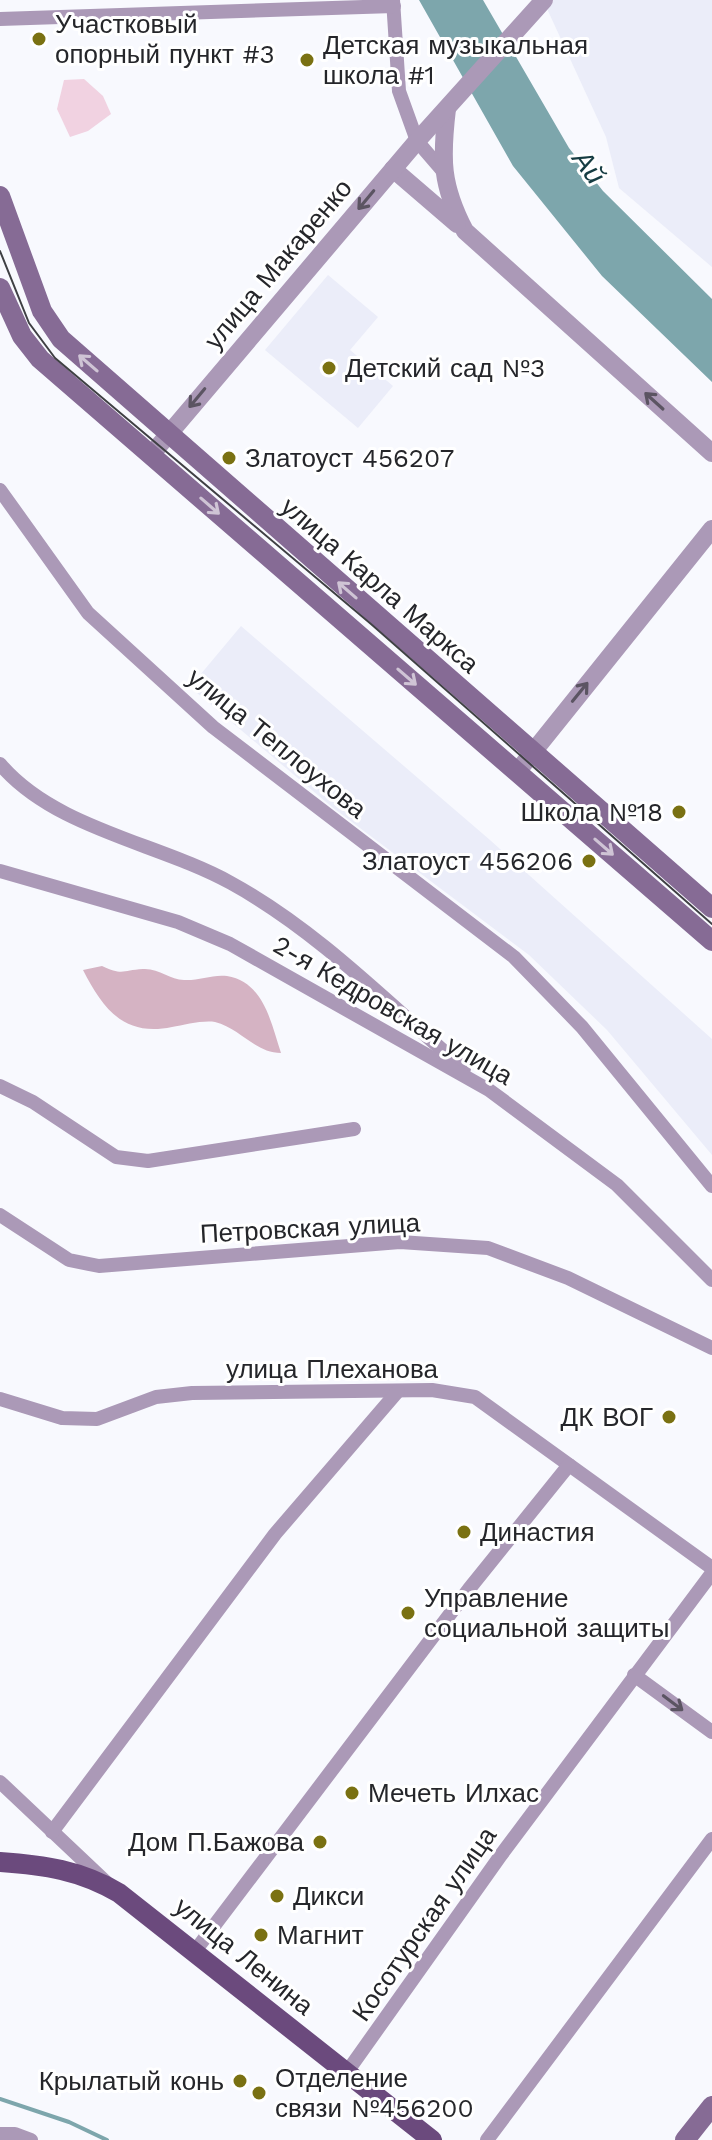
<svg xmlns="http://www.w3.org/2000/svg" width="712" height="2140" font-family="'Work Sans',sans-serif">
<rect width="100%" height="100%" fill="#f8f9fe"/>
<g fill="#ebedf9">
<polygon points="543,0 712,0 712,267 619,188 606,137"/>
<polygon points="328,275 378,317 350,350 393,386 358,428 265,350"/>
<polygon points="241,626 490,840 712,1039 712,1155 607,1030 529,955 332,807 190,687"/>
</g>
<polygon fill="#f1d2e1" points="84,79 103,96 111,114 88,131 70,137 57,109 64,80"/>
<path fill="#d5b3c3" d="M 102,966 C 123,976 123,970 143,969 C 159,968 170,980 184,980 C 198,981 213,974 227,976 C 264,982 271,1023 281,1053 C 255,1053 240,1028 215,1022 C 203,1020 184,1025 172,1027 C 124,1037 103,1009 83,970 Z"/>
<polygon fill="#7da6ac" points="419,0 483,0 569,148 603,191 712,299 712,382 602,276 513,166"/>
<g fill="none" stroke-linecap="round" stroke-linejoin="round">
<polyline stroke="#7da6ac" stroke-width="4" points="0,2099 69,2122 107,2140"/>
<g stroke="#ab99b7" stroke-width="14">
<polyline points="393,0 399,91 417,141 442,170"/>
<polyline points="0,19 394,6"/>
<polyline points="0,490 88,613 213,727 514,957 582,1027 712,1186"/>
<path d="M 0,764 C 55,829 159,843 231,883 C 317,930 390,1005 464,1069"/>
<polyline points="0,871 178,922 230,944 489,1090 617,1185 712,1280"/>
<polyline points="0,1086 33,1102 116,1157 148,1161 354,1129"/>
<polyline points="0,1215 69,1260 99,1266 400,1242 488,1248 568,1278 712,1348"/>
<polyline points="0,1399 62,1418 97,1419 156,1397 192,1393 432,1390 475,1397 712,1568"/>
<polyline points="634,1675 712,1732"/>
<polyline points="0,1782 106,1882"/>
<polyline points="52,1832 275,1534 398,1391"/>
<polyline points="195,1951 469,1589 569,1465"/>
<polyline points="347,2072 501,1855 712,1573"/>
<polyline points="0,2134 15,2134 31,2140"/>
<polyline points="487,2140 712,1839"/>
</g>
<g stroke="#ab99b7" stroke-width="18">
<path d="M 447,109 C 441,159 441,185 465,231 L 712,453"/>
<polyline points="393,169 457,224"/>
<polyline points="151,455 417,141 544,0"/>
<polyline points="517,772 712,529"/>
</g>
<g stroke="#866b95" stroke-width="20">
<polyline points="0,196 42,311 61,339 712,908"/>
<polyline points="0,288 22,336 40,359 712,941"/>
<polyline points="685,2140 712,2106"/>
</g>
<path stroke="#6b4a7d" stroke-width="20" d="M 0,1862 C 44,1865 80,1870 119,1893 L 432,2140"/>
<polyline stroke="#3f4044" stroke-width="2" points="0,251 29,323 55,358 371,624 712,924"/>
</g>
<defs><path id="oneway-shaft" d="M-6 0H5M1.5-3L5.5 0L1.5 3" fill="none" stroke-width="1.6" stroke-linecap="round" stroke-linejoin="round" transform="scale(2)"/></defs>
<g stroke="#5b5462">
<use href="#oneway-shaft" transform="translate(366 200) rotate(130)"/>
<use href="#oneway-shaft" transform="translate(197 398) rotate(130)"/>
<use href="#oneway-shaft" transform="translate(654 401) rotate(-138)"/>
<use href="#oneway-shaft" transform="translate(580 692) rotate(-51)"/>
<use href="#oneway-shaft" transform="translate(673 1703) rotate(37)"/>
</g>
<g stroke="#cfc4d5">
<use href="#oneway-shaft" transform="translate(88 363) rotate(-139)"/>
<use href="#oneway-shaft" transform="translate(210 506) rotate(41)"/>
<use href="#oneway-shaft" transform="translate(347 590) rotate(-139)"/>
<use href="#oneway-shaft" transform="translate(407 677) rotate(41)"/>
<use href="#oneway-shaft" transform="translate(604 847) rotate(41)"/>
</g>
<g fill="#7a7112" stroke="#fff" stroke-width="3">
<circle cx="39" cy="39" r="8"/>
<circle cx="307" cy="60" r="8"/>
<circle cx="329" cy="368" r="8"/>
<circle cx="229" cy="458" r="8"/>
<circle cx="679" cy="812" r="8"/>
<circle cx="589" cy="861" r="8"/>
<circle cx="669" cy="1417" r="8"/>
<circle cx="464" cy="1532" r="8"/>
<circle cx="408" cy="1613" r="8"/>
<circle cx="352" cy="1793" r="8"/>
<circle cx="320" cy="1842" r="8"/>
<circle cx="277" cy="1896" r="8"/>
<circle cx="261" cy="1935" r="8"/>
<circle cx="240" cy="2081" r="8"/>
<circle cx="259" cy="2093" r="8"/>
</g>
<g text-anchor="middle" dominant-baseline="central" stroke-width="6" stroke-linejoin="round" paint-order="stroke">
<g font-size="26" fill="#25262a" stroke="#fff" text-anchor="start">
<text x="55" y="24">Участковый<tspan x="55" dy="30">опорный пункт #3</tspan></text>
<text x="323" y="45">Детская музыкальная<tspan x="323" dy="30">школа #1</tspan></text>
<text x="345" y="368">Детский сад №3</text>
<text x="245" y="458">Златоуст 456207</text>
<text x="663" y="812" text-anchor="end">Школа №18</text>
<text x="573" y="861" text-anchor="end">Златоуст 456206</text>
<text x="653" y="1417" text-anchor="end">ДК ВОГ</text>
<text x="480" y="1532">Династия</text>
<text x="424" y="1598">Управление<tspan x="424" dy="30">социальной защиты</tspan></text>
<text x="368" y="1793">Мечеть Илхас</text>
<text x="304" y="1842" text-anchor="end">Дом П.Бажова</text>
<text x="293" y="1896">Дикси</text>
<text x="277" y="1935">Магнит</text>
<text x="275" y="2078">Отделение<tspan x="275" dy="30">связи №456200</tspan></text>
<text x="224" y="2081" text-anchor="end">Крылатый конь</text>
</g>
<g font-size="26" fill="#25262a" stroke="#fff">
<text transform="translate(278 264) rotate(-50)">улица Макаренко</text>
<text transform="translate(380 585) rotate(41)">улица Карла Маркса</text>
<text transform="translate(277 743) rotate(39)">улица Теплоухова</text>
<text transform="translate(393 1010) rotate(30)">2-я Кедровская улица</text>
<text transform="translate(310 1228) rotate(-3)">Петровская улица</text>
<text x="332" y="1369">улица Плеханова</text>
<text transform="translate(424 1924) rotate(-55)">Косотурская улица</text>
<text transform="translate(244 1956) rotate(39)">улица Ленина</text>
</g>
<g font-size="28" font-style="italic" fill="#153c42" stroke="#fff">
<text transform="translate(589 167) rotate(54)">Ай</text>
</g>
</g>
</svg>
